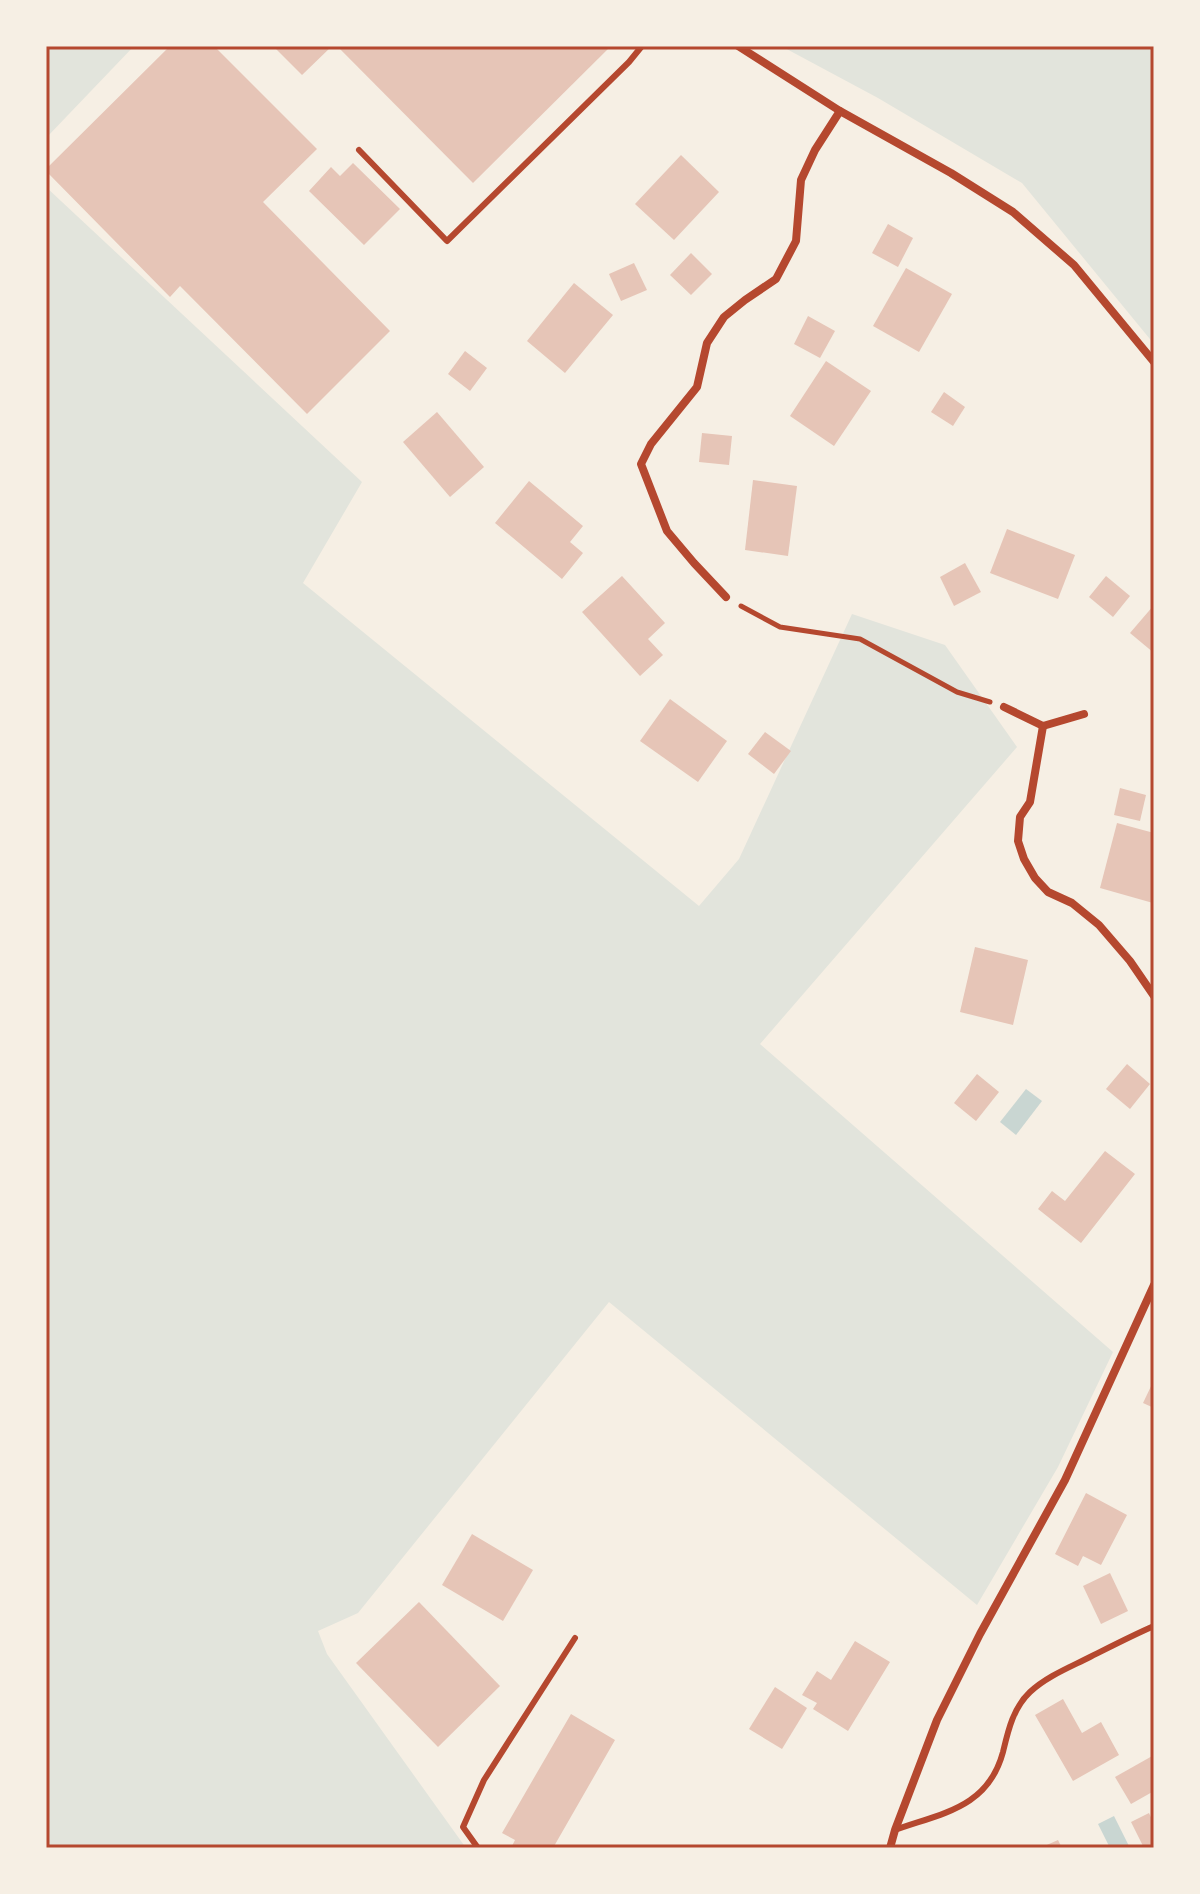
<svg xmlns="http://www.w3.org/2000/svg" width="1200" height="1894" font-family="'Open Sans',sans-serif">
<rect width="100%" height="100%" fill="#f6efe4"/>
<g fill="#e2e4dc">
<polygon points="46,46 134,46 46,138"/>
<polygon points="781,46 1154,46 1154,344 1022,183 878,98"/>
<polygon points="46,187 362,482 303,583 699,906 739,859 852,614 945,645 1017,747 760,1044 1113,1352 1058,1467 977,1605 609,1302 358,1613 318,1631 327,1654 466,1848 46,1848"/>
</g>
<g fill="#c9d6d2">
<polygon points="1026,1089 1042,1101 1016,1135 1000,1122"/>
<polygon points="1114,1816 1130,1848 1110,1848 1098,1824"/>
</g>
<g fill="#e6c5b7">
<polygon points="170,46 214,46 317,149 263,202 390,331 307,414 180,286 170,297 46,171 46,169"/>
<polygon points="273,46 332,46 302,75"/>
<polygon points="337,46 611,46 473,183"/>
<polygon points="681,155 719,192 674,240 635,204"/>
<polygon points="353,163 400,209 364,245 309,191 331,167 340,176"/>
<polygon points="888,224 913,238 898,267 872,253"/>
<polygon points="691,253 712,274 691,295 670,275"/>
<polygon points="634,263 647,290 621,301 609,274"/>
<polygon points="906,268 952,294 919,352 873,326"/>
<polygon points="574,283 613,315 565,373 527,341"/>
<polygon points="808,316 835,331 820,358 794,344"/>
<polygon points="465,351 487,368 470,391 448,374"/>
<polygon points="826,361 871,391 834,446 790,416"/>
<polygon points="944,392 965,407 953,426 931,412"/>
<polygon points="437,412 484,467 450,497 403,442"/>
<polygon points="702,433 732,436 729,465 699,462"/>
<polygon points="753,480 797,486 788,556 745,550"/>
<polygon points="529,481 583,526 570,542 583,553 562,579 495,523"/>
<polygon points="1007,529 1075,555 1058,599 990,573"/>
<polygon points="965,563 981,592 954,606 940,577"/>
<polygon points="622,576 665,623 648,639 663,655 640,676 582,612"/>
<polygon points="1106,576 1130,596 1113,617 1089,597"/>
<polygon points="1154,605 1154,653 1130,633"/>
<polygon points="670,699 727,741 698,782 640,741"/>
<polygon points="765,732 791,751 774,774 748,754"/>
<polygon points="1120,788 1146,795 1140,821 1114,815"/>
<polygon points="1117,823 1154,833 1153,903 1100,888"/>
<polygon points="975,947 1028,960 1013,1025 960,1012"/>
<polygon points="1127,1064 1150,1084 1130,1109 1106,1089"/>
<polygon points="977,1074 999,1092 976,1121 954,1103"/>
<polygon points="1105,1151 1135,1174 1081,1243 1038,1209 1052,1191 1065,1201"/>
<polygon points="1154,1380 1154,1408 1143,1403"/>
<polygon points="1086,1493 1127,1515 1101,1565 1083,1556 1078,1566 1055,1554"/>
<polygon points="472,1534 533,1570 503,1621 442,1585"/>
<polygon points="1110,1573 1128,1611 1101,1624 1083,1586"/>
<polygon points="419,1602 500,1686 438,1747 356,1663"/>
<polygon points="855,1641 890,1662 848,1731 813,1709 817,1703 802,1695 817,1671 831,1680"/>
<polygon points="775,1687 807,1708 782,1749 749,1729"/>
<polygon points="1063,1699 1082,1733 1101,1722 1119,1755 1073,1781 1035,1715"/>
<polygon points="571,1714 615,1740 553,1848 511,1848 515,1840 502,1833"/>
<polygon points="1154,1755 1154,1791 1131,1804 1115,1777"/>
<polygon points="1149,1813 1154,1824 1154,1848 1144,1848 1131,1822"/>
<polygon points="1058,1840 1062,1848 1040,1848"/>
</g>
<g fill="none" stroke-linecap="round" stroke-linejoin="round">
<polyline stroke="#b5482f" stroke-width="5" points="741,606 780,627 860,639 957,692 990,702"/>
<g stroke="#b5482f" stroke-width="6">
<polyline points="359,150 447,241 629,62 642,46"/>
<path d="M 895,1830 C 942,1813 988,1808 1003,1752 C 1008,1731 1013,1708 1030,1692 C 1046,1677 1068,1668 1088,1658 C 1110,1647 1131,1636 1154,1626"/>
<polyline points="478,1848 463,1827 484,1780 575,1638"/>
</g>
<g stroke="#b5482f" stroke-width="8">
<polyline points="738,46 840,111 951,173 1013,212 1074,265 1154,362"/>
<polyline points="726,597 694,563 667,531 641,464 651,444 697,387 707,343 724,317 745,300 776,279 796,241 801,180 815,150 840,111"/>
<polyline points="1004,707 1043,726 1084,714"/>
<polyline points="1043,726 1030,802 1020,817 1018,841 1024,859 1035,878 1048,892 1072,903 1099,925 1130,961 1154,996"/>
<polyline points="890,1848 895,1830 937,1720 980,1634 1065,1480 1154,1285"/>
</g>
</g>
<rect width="1200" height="1894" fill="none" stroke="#f6efe4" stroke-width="96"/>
<rect x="48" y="48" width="1104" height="1798" fill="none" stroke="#b5482f" stroke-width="3"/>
</svg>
